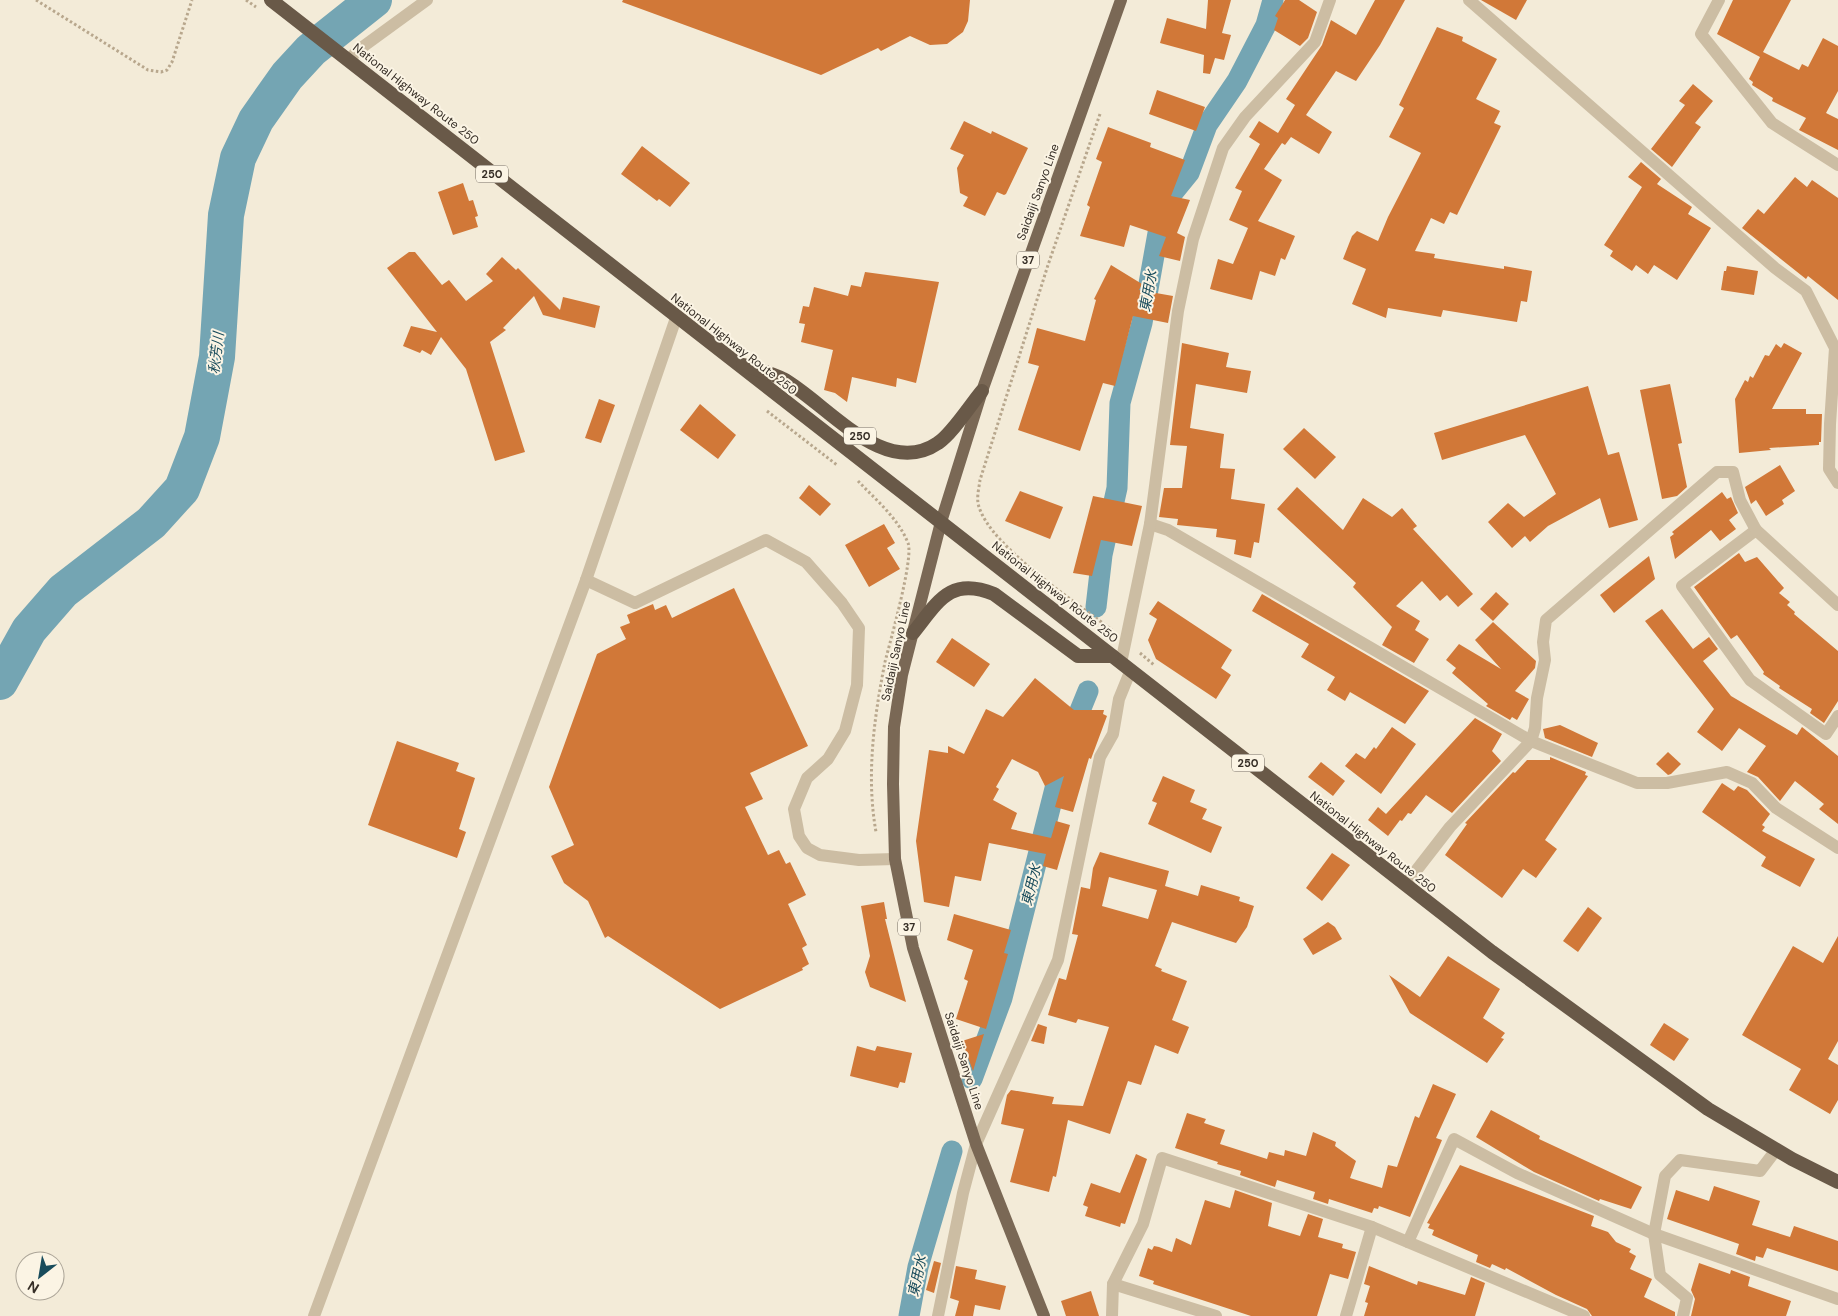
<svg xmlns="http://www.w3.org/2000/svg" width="1838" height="1316" font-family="'DM Sans','Noto Sans JP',sans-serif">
<rect width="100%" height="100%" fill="#f3ebd8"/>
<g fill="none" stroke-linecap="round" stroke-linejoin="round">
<g stroke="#74a5b3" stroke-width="21">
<polyline points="1096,607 1102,555 1117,488 1120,403 1142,323 1163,205 1189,173 1207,125 1237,81 1266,25 1273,0"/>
<polyline points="972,1079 1002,998 1066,745 1088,691"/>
<polyline points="909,1316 918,1267 952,1151"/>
</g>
<polyline stroke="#74a5b3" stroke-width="36" points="0,682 29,630 63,591 151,523 182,489 202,437 217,357 226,215 238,158 256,120 287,76 311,50 374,0"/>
</g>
<g fill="#d17838" fill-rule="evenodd">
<polygon points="623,0 970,0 968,21 963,32 947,44 930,45 910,36 881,51 878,48 821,75 622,2"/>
<polygon points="1208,0 1231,0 1222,33 1231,35 1224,60 1215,58 1210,74 1203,73 1204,55 1160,43 1167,18 1206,29"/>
<polygon points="1285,0 1299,0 1317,12 1308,38 1300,46 1274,30 1278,18 1275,16"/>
<polygon points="1375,0 1405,0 1380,45 1356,81 1336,71 1306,115 1332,132 1319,154 1291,137 1285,145 1282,143 1264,169 1282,180 1258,221 1295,236 1285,260 1281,258 1275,276 1260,271 1252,300 1210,289 1218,259 1233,264 1248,228 1229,220 1242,191 1235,188 1260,144 1249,137 1259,121 1278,133 1295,105 1286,99 1322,45 1331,20 1356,35"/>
<polygon points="1481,0 1527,0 1516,20"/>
<polygon points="1733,0 1791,0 1763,52 1799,70 1802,64 1808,67 1823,38 1838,46 1838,91 1826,113 1838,119 1838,150 1799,130 1806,118 1772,101 1773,98 1752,85 1753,82 1749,79 1760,57 1717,34"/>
<polygon points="1437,27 1463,37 1462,41 1497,59 1476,99 1500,111 1494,123 1501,126 1457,215 1450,212 1444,224 1431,218 1415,251 1435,254 1434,258 1504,269 1504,266 1532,271 1527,302 1521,301 1517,322 1443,310 1441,317 1388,308 1386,318 1352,304 1366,269 1343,259 1352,236 1357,231 1378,241 1388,217 1421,153 1389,137 1404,108 1399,105"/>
<polygon points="1693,84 1713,101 1695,123 1701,127 1672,167 1651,149 1685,105 1679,101"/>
<polygon points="1157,90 1205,107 1196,131 1149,114"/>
<polygon points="964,121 991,134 992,131 1028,148 1006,194 1004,195 997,192 985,216 963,206 968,197 960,193 957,168 964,155 950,149"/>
<polygon points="1108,127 1151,143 1150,147 1185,160 1171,196 1190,200 1177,233 1185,237 1180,261 1159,256 1166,237 1130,225 1124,247 1080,236 1090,207 1087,205 1102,162 1096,159"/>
<polygon points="642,146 690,183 670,207 659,199 657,201 621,174"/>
<polygon points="1641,162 1661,179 1657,184 1692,207 1688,214 1711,228 1677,280 1654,265 1648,274 1636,265 1632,271 1610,256 1613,251 1604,245 1642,187 1628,177"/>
<polygon points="1795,177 1807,187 1812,180 1838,198 1838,300 1808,276 1806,279 1742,228 1758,209 1764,214"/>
<polygon points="463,183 469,201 473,200 478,216 475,217 478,227 453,235 438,192"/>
<polygon points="409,252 415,252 442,285 449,280 466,301 493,281 486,274 502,257 516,270 518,268 560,310 563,297 600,306 595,328 543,315 534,296 503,328 506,330 490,342 525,452 495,461 466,369 441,337 431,355 422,350 420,353 403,346 411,326 437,332 387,268"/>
<polygon points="1111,265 1142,284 1139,290 1173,296 1168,323 1133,316 1115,386 1103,383 1080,451 1018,430 1039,366 1028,363 1037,328 1085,341 1096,300 1094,299"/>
<polygon points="1727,266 1758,271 1754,295 1721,290 1724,271 1726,271"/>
<polygon points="865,272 939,282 916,383 897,378 896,387 852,377 847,402 835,393 824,390 833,350 801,342 805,324 799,323 803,306 809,307 814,287 848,296 851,285 861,287"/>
<polygon points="1182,343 1229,353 1226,367 1251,371 1247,393 1196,384 1190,428 1224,434 1220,468 1235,469 1231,499 1265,504 1259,543 1254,542 1251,558 1234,554 1236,540 1216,537 1217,529 1177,525 1178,519 1159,517 1164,488 1182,488 1187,446 1170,445"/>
<polygon points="1784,343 1802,353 1772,409 1806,409 1806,414 1822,414 1821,442 1819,442 1819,445 1769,448 1771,450 1739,453 1735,399 1745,380 1748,382 1750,376 1753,378 1765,355 1769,356 1776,344 1781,348"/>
<polygon points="1670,384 1682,443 1678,444 1687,487 1677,496 1662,499 1640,390"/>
<polygon points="1588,386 1608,455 1619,452 1638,520 1609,528 1600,498 1548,526 1530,542 1525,536 1512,548 1488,522 1508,503 1524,517 1556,494 1525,435 1442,460 1434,433"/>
<polygon points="599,399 615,405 601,443 585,438"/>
<polygon points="700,404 736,435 718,459 680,430"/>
<polygon points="1304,428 1336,457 1315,479 1283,449"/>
<polygon points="1780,465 1795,491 1782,500 1784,504 1766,516 1756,500 1751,504 1745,487"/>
<polygon points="809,485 831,504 820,516 799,498"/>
<polygon points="1297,487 1343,530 1363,498 1392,517 1402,508 1417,526 1413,529 1473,594 1458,607 1447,595 1440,601 1422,581 1396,606 1420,621 1415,630 1429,639 1414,663 1382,645 1392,627 1353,587 1356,583 1277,509"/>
<polygon points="1020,491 1063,507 1050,539 1005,521"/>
<polygon points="1722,492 1727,499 1731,497 1738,513 1729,520 1736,529 1720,541 1711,530 1675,559 1670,537 1674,534 1672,532"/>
<polygon points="1093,496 1142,506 1132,546 1101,540 1092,576 1073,573"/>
<polygon points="884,524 895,543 887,548 900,569 869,587 845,545"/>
<polygon points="1739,553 1745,562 1757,557 1784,588 1779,593 1790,602 1787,605 1795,612 1794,614 1838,651 1838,701 1824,723 1810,713 1812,709 1779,688 1780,686 1763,674 1764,672 1737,635 1731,639 1694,587"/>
<polygon points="1649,556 1655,579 1614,613 1600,595"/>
<polygon points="734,588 808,746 750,773 763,799 745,807 768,855 779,850 786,864 790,862 806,895 788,904 807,945 802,948 809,964 802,968 803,970 720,1009 608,936 605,938 588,901 564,883 551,856 574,845 549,787 597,654 626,639 620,627 630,623 627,615 653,604 655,610 666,605 672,618"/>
<polygon points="1496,592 1509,604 1493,621 1480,609"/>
<polygon points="1262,594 1429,691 1405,724 1350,692 1345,701 1327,690 1335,677 1301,657 1309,644 1252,611"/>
<polygon points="1158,601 1232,650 1221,668 1231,675 1216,699 1156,659 1148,640 1157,619 1149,614"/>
<polygon points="1662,609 1693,649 1709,637 1718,649 1703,661 1731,696 1797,735 1802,727 1838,756 1838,824 1819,809 1824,804 1795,781 1780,801 1758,777 1747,772 1766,746 1739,728 1722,751 1697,732 1714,709 1645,621"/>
<polygon points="1493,622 1536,661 1535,668 1515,691 1529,699 1517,720 1512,717 1510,720 1486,706 1488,704 1452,673 1456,668 1446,660 1459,644 1501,669 1475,640"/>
<polygon points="952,638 990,664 974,687 936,662"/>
<polygon points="1035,678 1074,710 1104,710 1103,714 1107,716 1091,759 1089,758 1073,812 1055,807 1064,776 1045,786 1038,772 1012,759 996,787 999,789 993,800 1017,813 1011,829 1051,838 1056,821 1070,825 1057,870 1043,866 1046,854 989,843 981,881 955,876 949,907 924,902 916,841 929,750 948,753 948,746 964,754 986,709 1003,717"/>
<polygon points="1475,718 1502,734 1492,751 1501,761 1452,813 1426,795 1411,814 1408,813 1402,821 1400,820 1388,836 1368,820 1378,807 1386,814"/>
<polygon points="1560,725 1598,743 1592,757 1545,738 1543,729"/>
<polygon points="1392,727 1416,744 1381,794 1345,766 1356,753 1365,759 1374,747 1376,749"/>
<polygon points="397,741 459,763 456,771 475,778 459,829 466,832 457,858 368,825"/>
<polygon points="1668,752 1681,764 1671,774 1668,775 1656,764"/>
<polygon points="1550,757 1586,772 1585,775 1588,776 1545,840 1557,849 1536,878 1523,869 1502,898 1445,855 1467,824 1465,823 1513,772 1515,773 1527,760 1550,760"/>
<polygon points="1321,762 1345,781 1333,796 1308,777"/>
<polygon points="1163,776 1195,790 1190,802 1207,809 1202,819 1222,827 1211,853 1148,824 1157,803 1152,801"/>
<polygon points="1722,783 1734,791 1738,786 1747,790 1770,814 1762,825 1765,827 1762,831 1815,859 1800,887 1761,866 1766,857 1702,812"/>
<path d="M 1100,852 L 1169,871 L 1165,886 L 1198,896 L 1201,885 L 1240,897 L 1239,901 L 1254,906 L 1247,927 L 1236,943 L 1172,922 L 1155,966 L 1162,969 L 1161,971 L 1187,981 L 1172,1020 L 1189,1027 L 1178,1054 L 1155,1045 L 1141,1085 L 1128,1081 L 1110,1134 L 1068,1120 L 1056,1177 L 1053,1176 L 1049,1192 L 1010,1182 L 1024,1129 L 1001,1124 L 1007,1095 L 1011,1090 L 1054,1097 L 1052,1104 L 1083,1106 L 1109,1027 L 1078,1019 L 1076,1023 L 1048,1015 L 1059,978 L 1066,980 L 1078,935 L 1072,934 L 1081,887 L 1090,889 L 1093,868 ZM 1109,877 L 1157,890 L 1148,919 L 1102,906 Z"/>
<polygon points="1332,853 1350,865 1322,901 1306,888"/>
<polygon points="884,902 887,919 885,919 906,1002 870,987 865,972 870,956 861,906"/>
<polygon points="1588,907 1602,918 1578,952 1563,941"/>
<polygon points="954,914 1011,930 1004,953 1008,954 986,1029 956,1019 968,981 964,979 973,950 947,940"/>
<polygon points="1328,922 1335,927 1342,939 1313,955 1303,939"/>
<polygon points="1838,936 1838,1041 1828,1059 1838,1065 1838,1100 1830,1114 1789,1090 1801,1069 1742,1035 1793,946 1823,963"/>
<polygon points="1448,956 1500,989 1483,1018 1505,1033 1501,1038 1504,1039 1487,1063 1410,1013 1389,975 1420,997"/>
<polygon points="1664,1023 1689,1039 1674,1061 1650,1045"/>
<polygon points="1038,1024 1047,1027 1044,1044 1031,1041"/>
<polygon points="984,1034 973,1071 962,1041"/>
<polygon points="857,1046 875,1051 877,1046 912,1053 905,1083 900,1082 898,1088 850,1076"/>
<polygon points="1433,1084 1456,1094 1436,1138 1442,1140 1410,1217 1379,1206 1378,1209 1374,1208 1372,1213 1329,1199 1328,1204 1313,1199 1315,1192 1277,1180 1275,1187 1240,1175 1241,1171 1217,1164 1218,1162 1175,1148 1187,1113 1206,1119 1204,1123 1225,1130 1220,1144 1267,1159 1269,1152 1284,1156 1285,1150 1306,1156 1313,1132 1336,1142 1335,1146 1356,1161 1350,1178 1382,1188 1388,1165 1397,1167 1415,1116 1419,1118"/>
<polygon points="1491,1110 1540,1136 1539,1139 1642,1187 1631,1209 1600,1199 1599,1201 1534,1172 1476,1137"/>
<polygon points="1136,1154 1147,1159 1125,1224 1121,1223 1120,1227 1085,1216 1088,1207 1083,1205 1091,1183 1120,1193"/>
<polygon points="1460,1165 1594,1216 1591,1226 1608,1232 1616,1242 1631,1249 1629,1252 1636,1256 1630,1269 1652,1279 1644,1297 1675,1312 1675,1316 1592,1316 1587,1309 1556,1295 1506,1268 1505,1270 1492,1264 1490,1268 1476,1262 1478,1255 1432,1235 1434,1230 1428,1228 1430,1224 1427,1223"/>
<polygon points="1714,1186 1760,1201 1752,1225 1790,1237 1794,1226 1838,1241 1838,1271 1767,1248 1763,1258 1756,1256 1755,1261 1736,1254 1739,1244 1667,1219 1676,1190 1709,1201"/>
<polygon points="1235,1190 1272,1203 1268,1226 1300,1236 1308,1214 1323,1219 1318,1237 1343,1244 1342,1248 1356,1252 1348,1279 1330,1274 1317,1316 1251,1316 1153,1284 1154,1281 1139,1276 1148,1248 1152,1250 1154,1246 1159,1247 1172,1252 1176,1238 1191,1245 1205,1200 1230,1208"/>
<polygon points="934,1261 941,1263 934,1293 926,1290"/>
<polygon points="1699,1263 1730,1274 1731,1270 1750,1277 1748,1286 1791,1301 1786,1316 1691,1316 1695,1299 1691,1290"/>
<polygon points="956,1266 977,1270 975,1279 1006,1286 1000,1310 975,1305 973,1316 955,1316 959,1301 950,1298"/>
<polygon points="1369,1266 1417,1285 1418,1281 1465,1295 1471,1277 1485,1283 1475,1316 1364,1316 1368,1303 1365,1302 1370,1286 1364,1284"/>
<polygon points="1091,1291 1099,1316 1066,1316 1061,1301"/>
</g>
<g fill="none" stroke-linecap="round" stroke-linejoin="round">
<g stroke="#b8a78d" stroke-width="3" stroke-dasharray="2.5 2.5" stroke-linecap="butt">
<polyline points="36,0 148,70 161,72 167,70 172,62 192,0"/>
<polyline points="246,0 256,7"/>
<path d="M 1100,114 L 1048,265 L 980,480 C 979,488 976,499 979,507 C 992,548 1076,602 1112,630"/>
<polyline points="767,411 837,465"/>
<path d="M 858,481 C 876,500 898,518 908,543 C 914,558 890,642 885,662 C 874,718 866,776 876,832"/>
<polyline points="1140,653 1154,665"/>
</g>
<polyline stroke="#ccbda3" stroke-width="12" points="586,580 635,603 766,540 806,562 842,603 859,628 857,685 845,731 828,759 807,778 794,809 799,836 807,848 820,855 859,860 895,859"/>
<g stroke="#ccbda3" stroke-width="12">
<polyline points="1469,0 1775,268 1806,291 1835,348 1830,424 1829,469 1838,483"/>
<polyline points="1719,0 1701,34 1772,123 1838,165"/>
<polyline points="349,60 357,51 427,0"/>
<polyline points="1150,524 1168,530 1531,741 1637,783 1667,783 1727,772 1752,783 1776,808 1838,848"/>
<polyline points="1838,605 1756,530 1682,586 1750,680 1826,734 1838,716"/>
<polyline points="1121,663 1150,524 1178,311 1193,239 1223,148 1245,117 1315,42 1330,0"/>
<polyline points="1405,885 1450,827 1531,741 1535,728 1537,698 1545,660 1543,642 1546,620 1717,472 1733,472 1740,500 1756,530"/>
<polyline points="1408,1242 1454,1139 1517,1173 1654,1234 1838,1299"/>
<polyline points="1113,1284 1216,1316"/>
<polyline points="314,1316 586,580 676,318"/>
<polyline points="938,1316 963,1193 976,1144 1058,960 1100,757 1113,734 1119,699 1130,672"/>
<polyline points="1112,1316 1113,1284 1143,1224 1162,1158 1372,1227 1584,1316"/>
<polyline points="1346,1316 1372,1227"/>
<polyline points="1683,1316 1687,1298 1660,1275 1654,1234 1665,1176 1680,1160 1760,1171 1776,1150"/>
</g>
<polyline stroke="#7a6855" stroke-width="12" points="1044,1316 976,1144 913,948 895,859 893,784 894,727 902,675 941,522 982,391 1121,0"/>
<g stroke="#695948" stroke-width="14">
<polyline points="271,0 1492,952 1708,1109 1792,1159 1838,1182"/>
<path d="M 743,365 C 756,369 771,373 783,379 C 825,402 884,480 938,443 C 952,434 971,404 982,391"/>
<path d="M 913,633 C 938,602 950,576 994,594 L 1078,656 L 1112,656"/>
</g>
</g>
<g text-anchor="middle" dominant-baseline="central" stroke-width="4" stroke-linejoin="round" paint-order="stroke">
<g fill="#fbf4e4" stroke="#71695f" stroke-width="1">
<rect x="476" y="165.5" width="32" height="17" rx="4"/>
<rect x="1017" y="251.5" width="22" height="17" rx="4"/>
<rect x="844" y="427.5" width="32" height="17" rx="4"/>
<rect x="1232" y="754.5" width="32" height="17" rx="4"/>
<rect x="898" y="918.5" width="22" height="17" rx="4"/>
</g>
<g font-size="11" font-weight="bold" fill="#362e26">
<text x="492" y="174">250</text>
<text x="1028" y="260">37</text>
<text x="860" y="436">250</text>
<text x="1248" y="763">250</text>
<text x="909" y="927">37</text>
</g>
<g font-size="12" fill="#362e26" stroke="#fbf4e4">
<text transform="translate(416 94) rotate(38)">National Highway Route 250</text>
<text transform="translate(1038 192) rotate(-70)">Saidaiji Sanyo Line</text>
<text transform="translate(734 344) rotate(38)">National Highway Route 250</text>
<text transform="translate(1055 592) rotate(38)">National Highway Route 250</text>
<text transform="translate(896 651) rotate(-78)">Saidaiji Sanyo Line</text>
<text transform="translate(1373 842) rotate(38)">National Highway Route 250</text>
<text transform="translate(964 1061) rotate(72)">Saidaiji Sanyo Line</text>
</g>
<g font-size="14" font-style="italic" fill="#184b5b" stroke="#fbf4e4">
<text transform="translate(1148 291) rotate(-80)">東用水</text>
<text transform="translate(216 353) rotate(-83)">秋芳川</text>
<text transform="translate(1031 885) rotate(-76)">東用水</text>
<text transform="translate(917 1276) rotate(-78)">東用水</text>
</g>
</g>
<g transform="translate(40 1276) rotate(211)"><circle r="24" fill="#fbf4e4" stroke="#aca598"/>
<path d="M0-4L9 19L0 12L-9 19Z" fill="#184b5b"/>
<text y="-8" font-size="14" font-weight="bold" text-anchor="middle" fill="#362e26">N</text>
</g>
</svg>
